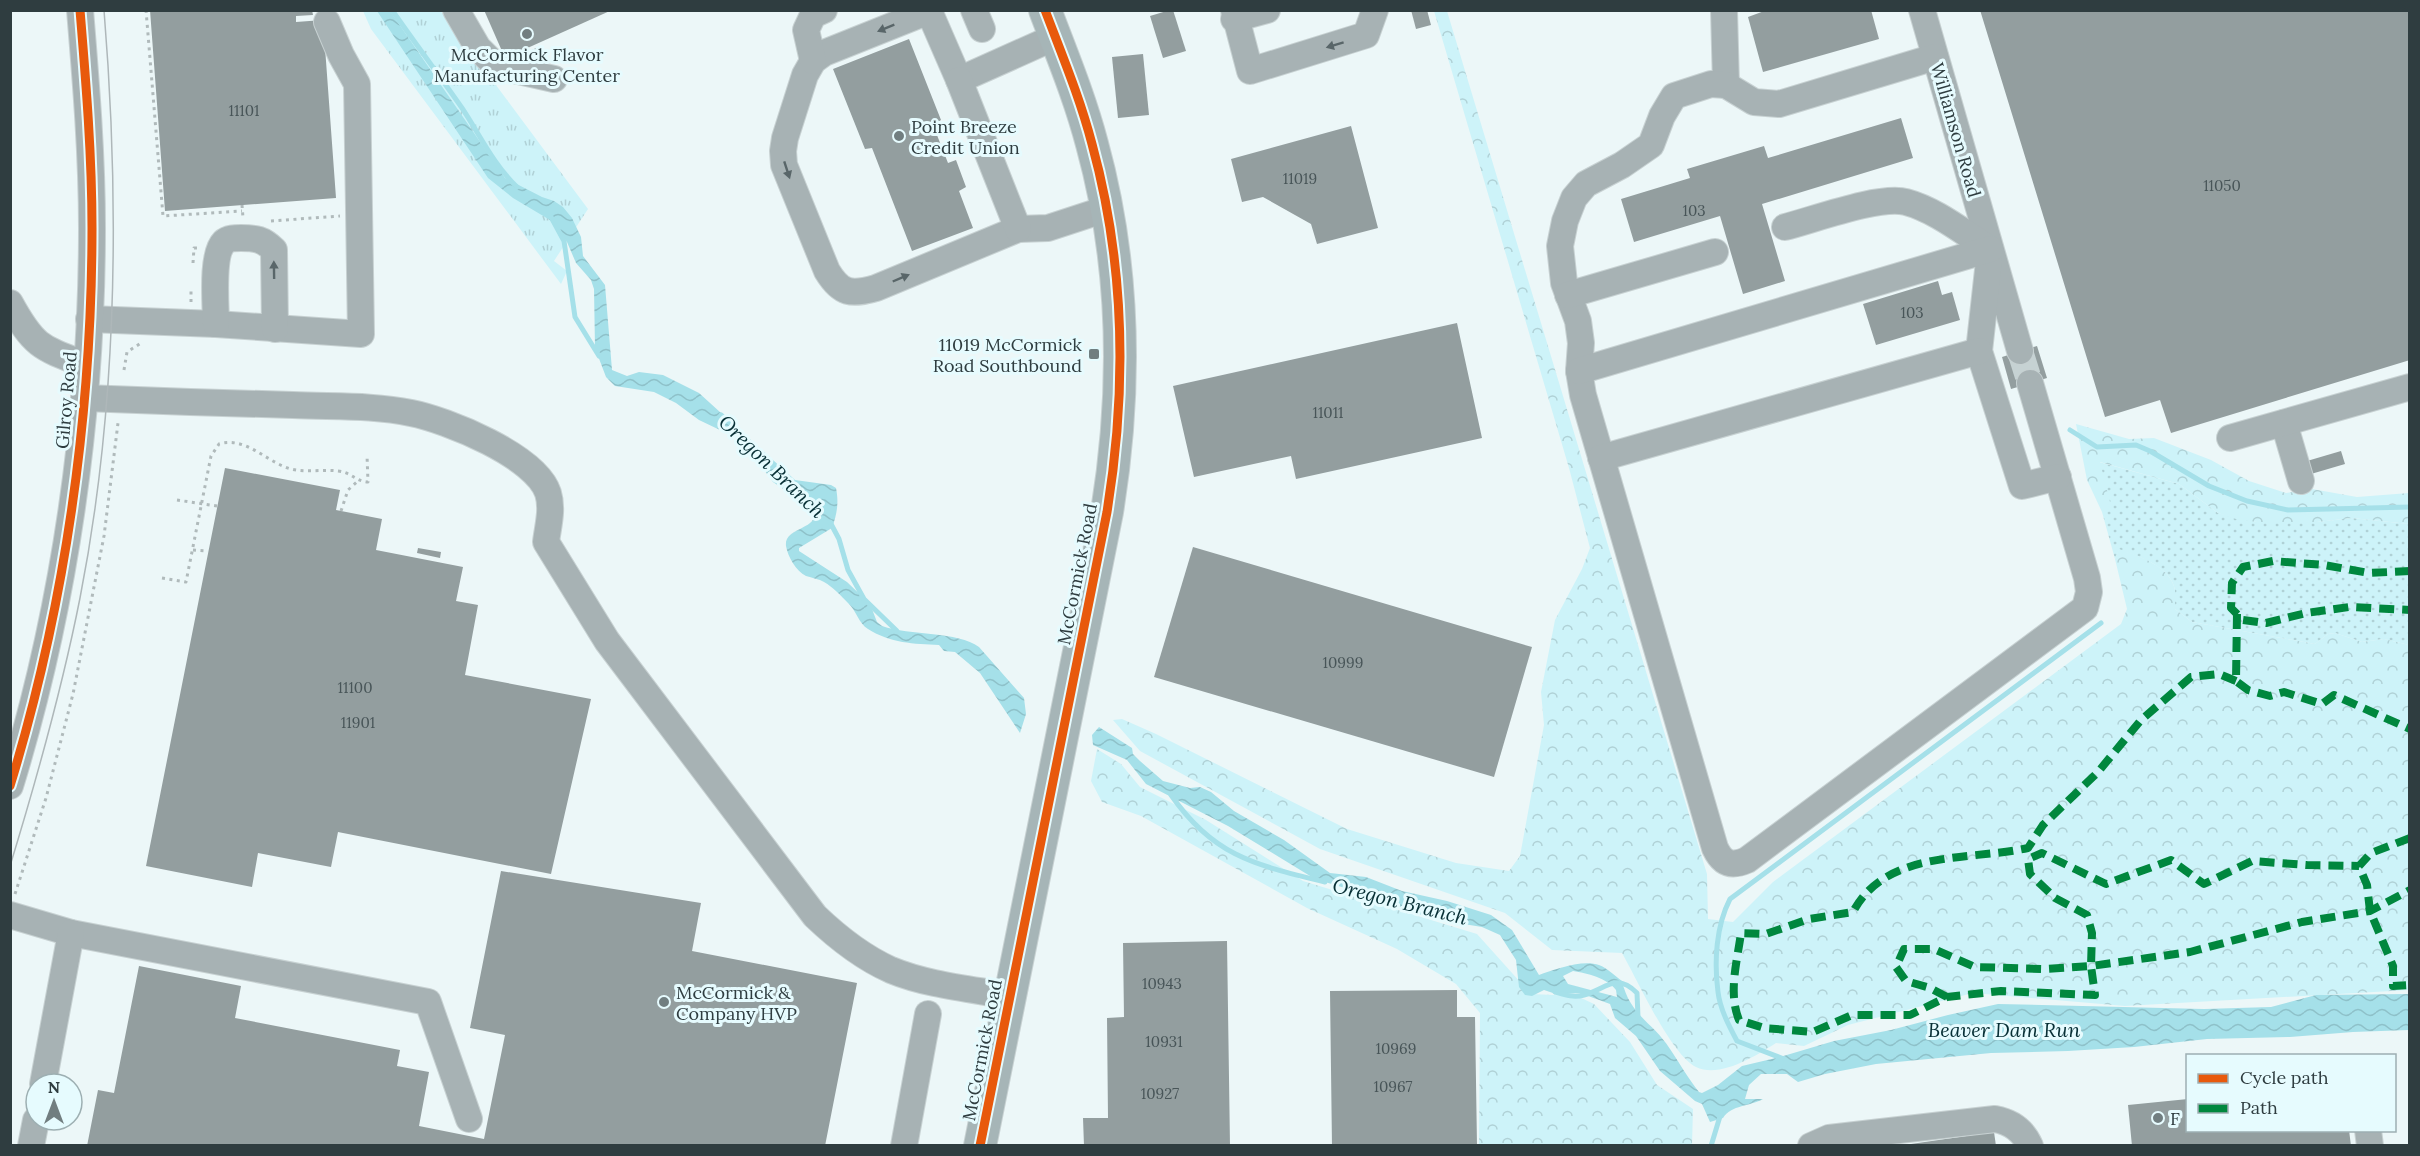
<svg xmlns="http://www.w3.org/2000/svg" width="2420" height="1156" font-family="Lora,serif">
<defs>
<pattern id="grass-dots" width="8" height="8" patternUnits="userSpaceOnUse" patternTransform="scale(1.5)"><rect width="8" height="8" fill="#cdf3f9"/><path d="M2 2h.1M6 6h.1" fill="none" stroke="#b0d1d6" stroke-width="1.8" stroke-linecap="round"/></pattern>
<pattern id="forest-crowns" width="20" height="18" patternUnits="userSpaceOnUse" patternTransform="scale(1.5)"><rect width="20" height="18" fill="#cdf3f9"/><path d="M2 6a3 3 0 1 1 6 0M12 15a3 3 0 1 1 6 0" fill="none" stroke="#b0d1d6"/></pattern>
<pattern id="park-tufts" width="24" height="20" patternUnits="userSpaceOnUse" patternTransform="scale(1.5)"><rect width="24" height="20" fill="#cdf3f9"/><path d="M3 7l-1-3M5 7V3M7 7l1-3M15 17l-1-3M17 17v-4M19 17l1-3" fill="none" stroke="#b0d1d6"/></pattern>
<pattern id="water-waves" width="16" height="10" patternUnits="userSpaceOnUse" patternTransform="scale(1.5)"><rect width="16" height="10" fill="#a5e0e9"/><path d="M0 5q4-4 8 0t8 0" fill="none" stroke="#8ec1c9"/></pattern>
</defs>
<rect width="100%" height="100%" fill="#ecf7f8"/>
<path fill="url(#grass-dots)" d="M 2099,462 L 2179,484 L 2218,513 L 2257,522 L 2317,522 L 2352,518 L 2409,524 L 2409,645 L 2384,639 L 2362,642 L 2335,633 L 2328,634 L 2315,644 L 2192,622 L 2175,609 C 2175,603 2175,596 2175,590 C 2171,566 2138,556 2119,550 L 2115,559 L 2102,512 L 2108,512 Z"/>
<g fill="url(#forest-crowns)">
<path d="M 1434,11 L 1447,11 L 1707,874 L 1708,919 L 1733,922 L 1773,882 L 2121,624 L 2127,609 L 2115,559 L 2119,549 C 2138,556 2171,566 2175,590 C 2175,596 2175,603 2175,609 L 2192,622 L 2315,644 L 2328,634 L 2335,633 L 2362,642 L 2384,639 L 2409,645 L 2409,990 L 2125,1006 L 1973,993 L 1848,1025 L 1804,1046 L 1776,1043 C 1757,1055 1720,1079 1696,1067 C 1671,1055 1637,979 1622,953 L 1552,950 L 1505,913 L 1320,849 L 1140,751 L 1113,720 L 1122,719 L 1156,734 L 1347,829 L 1456,863 L 1509,871 L 1520,856 L 1544,725 L 1541,692 L 1555,620 L 1582,569 L 1590,548 L 1569,468 Z"/>
<polygon points="2076,424 2129,439 2154,438 2211,460 2249,481 2286,493 2312,489 2357,497 2409,493 2409,524 2352,518 2317,522 2257,522 2236,519 2218,513 2179,484 2100,462 2111,506 2108,512 2102,512 2087,480"/>
<polygon points="1097,749 1121,764 1140,787 1206,820 1303,881 1477,934 1531,994 1577,996 1594,1004 1630,1042 1657,1085 1693,1109 1692,1145 1479,1145 1480,1013 1456,984 1397,949 1307,908 1141,816 1102,802 1091,781"/>
</g>
<polygon fill="url(#park-tufts)" points="363,11 441,11 588,209 554,261 567,271 561,284 371,29"/>
<g fill="url(#water-waves)" fill-rule="evenodd">
<path d="M 377,11 L 390,11 L 505,178 L 542,197 L 554,201 L 563,207 L 572,218 L 581,237 L 583,256 L 605,285 L 612,370 L 627,376 L 639,372 L 663,375 L 699,393 L 795,480 L 831,485 L 836,488 C 839,503 837,514 832,528 L 799,548 L 799,551 L 847,582 L 870,604 L 877,622 L 882,626 C 910,636 958,631 979,647 L 1024,698 L 1026,714 L 1020,733 L 980,673 L 955,652 L 944,651 L 939,645 C 914,644 890,643 868,629 C 859,624 856,610 848,603 C 841,596 833,587 824,582 C 819,579 812,578 806,576 C 796,571 788,557 786,546 C 784,528 814,530 815,514 L 800,500 L 773,482 L 743,441 L 699,420 L 676,403 L 654,392 L 615,386 L 606,377 L 595,348 L 594,289 L 591,280 L 576,263 L 567,242 L 555,223 L 513,198 L 488,178 Z"/>
<path d="M 1099,727 L 1132,748 L 1133,754 L 1140,761 L 1163,781 L 1190,788 L 1200,787 L 1211,792 L 1234,811 L 1284,840 L 1330,873 L 1366,877 L 1402,891 L 1447,901 L 1491,915 L 1512,930 L 1539,975 C 1553,970 1582,959 1599,965 C 1607,968 1615,976 1622,981 C 1630,1016 1653,1022 1670,1049 C 1680,1064 1688,1078 1699,1092 L 1702,1093 L 1718,1085 L 1742,1066 L 1780,1057 L 1834,1041 L 1891,1030 L 1948,1015 L 1998,1004 L 2204,1009 L 2271,1007 L 2316,995 L 2409,994 L 2409,1030 L 2353,1032 L 2290,1037 L 2207,1039 L 2134,1047 L 2068,1051 L 1991,1053 L 1876,1064 L 1825,1074 L 1798,1082 L 1787,1074 L 1761,1074 L 1749,1085 L 1745,1099 L 1763,1099 C 1751,1106 1731,1105 1723,1118 L 1710,1122 L 1702,1104 L 1695,1101 L 1660,1071 L 1636,1036 L 1615,1018 L 1610,1004 L 1580,993 L 1556,994 L 1544,990 L 1532,996 L 1525,995 L 1519,987 L 1516,960 L 1500,935 L 1482,927 L 1433,919 L 1365,894 L 1315,879 L 1228,826 L 1146,784 L 1127,760 L 1093,745 L 1092,735 ZM 1573,971 C 1587,973 1607,978 1616,990 L 1617,997 L 1568,984 L 1563,976 Z"/>
</g>
<g fill="none" stroke-linecap="round" stroke-linejoin="round">
<g stroke="#a5e0e9" stroke-width="5">
<path d="M 392,10 C 415,43 439,75 462,108 C 480,135 493,164 517,187"/>
<polyline points="551,217 564,241 575,317 599,356"/>
<polyline points="721,415 737,429"/>
<polyline points="2070,430 2097,447 2136,445 2150,451 2209,486 2247,501 2288,510 2410,507"/>
<polyline points="830,522 839,539 848,570 864,599 897,631"/>
<path d="M 1171,795 C 1214,857 1256,865 1325,882"/>
<path d="M 1555,992 C 1565,995 1574,998 1584,995 C 1606,989 1616,972 1637,993 L 1638,1017"/>
<path d="M 1784,1059 L 1737,1041 C 1729,1026 1720,1009 1718,992 C 1714,962 1716,926 1730,899 L 2101,623"/>
<polyline points="1711,1146 1721,1113"/>
</g>
</g>
<g fill="#939e9f">
<polygon points="150,10 312,10 313,15 296,16 296,22 323,20 336,198 165,211"/>
<polygon points="484,10 612,10 505,58"/>
<polygon points="1170,10 1173,10 1186,51 1163,58 1150,16"/>
<polygon points="1411,10 1427,10 1431,25 1416,29"/>
<polygon points="1767,10 1871,10 1879,39 1763,72 1748,17"/>
<polygon points="1980,10 2410,10 2410,360 2171,433 2160,400 2105,417"/>
<polygon points="909,39 941,120 933,125 948,163 956,160 966,187 959,191 973,228 912,251 872,148 865,149 833,69"/>
<polygon points="540,46 544,56 530,62 526,53"/>
<polygon points="1143,54 1149,115 1118,118 1112,57"/>
<polygon points="1901,118 1913,158 1762,204 1785,281 1743,294 1720,216 1634,242 1621,199 1690,178 1687,169 1764,146 1768,158"/>
<polygon points="1351,126 1378,228 1317,244 1311,224 1263,197 1242,202 1231,159"/>
<polygon points="1938,281 1942,295 1952,292 1960,320 1876,345 1863,304"/>
<polygon points="1457,323 1482,438 1296,479 1291,456 1194,477 1173,386"/>
<polygon points="2037,346 2047,378 2011,389 2002,357"/>
<polygon points="2341,451 2345,464 2311,474 2307,461"/>
<polygon points="225,468 340,490 336,510 382,519 376,550 463,567 456,601 478,605 465,675 591,699 551,874 338,832 331,867 258,853 252,887 146,866"/>
<polygon points="1193,547 1532,647 1494,777 1154,677"/>
<polygon points="418,548 441,552 440,558 417,553"/>
<polygon points="501,871 701,903 692,951 857,983 825,1146 87,1146 98,1090 114,1093 139,966 241,986 235,1018 400,1050 397,1066 429,1072 419,1126 484,1139 505,1035 470,1028"/>
<polygon points="1227,941 1230,1146 1084,1146 1083,1118 1108,1118 1107,1018 1124,1017 1123,943"/>
<polygon points="1457,990 1457,1017 1475,1017 1477,1146 1332,1146 1330,991"/>
<polygon points="2188,1099 2188,1130 2349,1130 2351,1146 2132,1146 2128,1105"/>
<polygon points="1994,1132 1996,1146 1911,1146 1911,1144"/>
</g>
<g fill="none" stroke-linecap="round" stroke-linejoin="round">
<polyline stroke="#c6d2d3" stroke-width="26" stroke-dasharray="26 13" stroke-linecap="butt" points="2020,351 2030,383"/>
<g stroke="#c7d1d2" stroke-width="28">
<g id="minor">
<polyline points="456,10 478,48 496,66 554,79"/>
<polyline points="974,10 982,29"/>
<polyline points="1234,10 1250,71 1366,35 1375,10"/>
<polyline points="1724,10 1726,85"/>
<polyline points="1922,10 2020,351"/>
<polyline points="1234,19 1267,10"/>
<path d="M 1055,37 L 959,80 L 929,11 L 824,53 L 813,61 L 805,75 L 785,138 L 783,151 L 784,165 L 827,271 C 841,294 851,295 876,288 L 1018,229 L 1048,228 L 1106,209"/>
<path d="M 1935,57 L 1779,104 L 1754,102 L 1726,85 L 1711,84 L 1674,96 L 1662,116 L 1651,145 L 1622,165 L 1586,184 L 1574,198 L 1565,221 L 1560,246 L 1564,283 L 1578,321 L 1581,343 L 1579,371 L 1583,395 L 1715,848 C 1722,863 1731,867 1747,860 L 2085,608 L 2089,592 L 2087,578 L 2030,383"/>
<polyline points="813,61 806,30 813,15 824,10"/>
<polyline points="959,80 1018,229"/>
<path d="M 1785,227 C 1813,220 1880,195 1906,202 C 1936,210 1964,233 1990,249"/>
<polyline points="1989,261 1979,351 2022,486 2058,477"/>
<polyline points="1568,295 1715,252"/>
<path d="M 10,303 C 34,347 41,348 87,365"/>
<polyline points="89,319 216,324 361,334 357,84 341,55 327,22"/>
<path d="M 216,324 C 216,306 211,255 224,242 C 228,238 235,238 241,238 C 256,238 263,239 274,250 L 275,329"/>
<polyline points="1579,371 1990,249"/>
<path d="M 84,398 C 154,401 223,403 293,405 C 332,407 373,405 411,413 C 447,420 536,456 548,493 C 553,509 548,526 546,542 L 607,641 L 815,916 C 838,938 862,957 891,970 C 927,985 971,989 1010,996"/>
<polyline points="2284,423 2301,481"/>
<polyline points="2230,438 2410,387"/>
<polyline points="1601,458 1979,351"/>
<path d="M 10,786 C 65,606 92,415 92,228 C 92,155 86,83 80,10"/>
<polyline points="10,915 71,933 428,1002 469,1119"/>
<polyline points="43,1084 71,933"/>
<polyline points="2368,1130 2370,1146"/>
<polyline points="31,1146 36,1120"/>
<polyline points="904,1146 928,1014"/>
<path d="M 1811,1146 L 1829,1138 L 1995,1119 C 2011,1122 2023,1130 2030,1146"/>
</g>
</g>
<g stroke="#c7d1d2" stroke-width="34">
<path id="major" d="M 980,1146 L 1107,512 C 1127,389 1125,264 1092,144 C 1080,98 1062,55 1045,10"/>
</g>
<g stroke="#b0babb" stroke-width="3" stroke-dasharray="3 4.5" stroke-linecap="butt">
<polyline points="146,10 163,216 242,211"/>
<polyline points="242,205 243,218"/>
<polyline points="271,221 340,216"/>
<polyline points="193,263 194,248 198,248"/>
<polyline points="191,302 191,288"/>
<polyline points="124,370 127,352 141,343"/>
<polyline points="177,500 217,506"/>
<polyline points="341,511 348,490 358,481"/>
<polyline points="193,550 208,551"/>
<path d="M 162,578 L 186,582 L 211,456 L 219,444 C 246,436 266,462 291,469 C 307,473 323,469 338,471 C 351,472 355,481 368,482 L 367,455"/>
<polyline points="15,894 46,798 73,694 104,536 118,423"/>
</g>
<use href="#minor" stroke="#a7b2b4" stroke-width="26"/>
<use href="#major" stroke="#a6b5b7" stroke-width="32"/>
<path stroke="#aeb7b9" stroke-width="1.5" d="M 10,866 C 37,778 62,689 80,598 C 118,405 120,206 104,10"/>
<g stroke="#00873e" stroke-width="8" stroke-dasharray="15 8" stroke-linecap="butt">
<polyline points="2410,571 2369,573 2324,565 2273,561 2243,567 2232,583 2231,608 2243,620 2266,623 2306,613 2349,607 2410,610"/>
<polyline points="2237,614 2236,681 2248,690 2270,696 2284,692 2322,704 2334,695 2410,729"/>
<path d="M 2236,681 L 2219,674 L 2191,677 L 2141,720 L 2098,772 L 2043,825 L 2028,848 C 1969,861 1886,849 1853,912 L 1809,919 L 1766,934 L 1741,933 C 1737,962 1728,993 1739,1020 L 1764,1028 L 1813,1032 L 1852,1015 L 1910,1015 L 1947,997 L 2001,991 L 2095,995 L 2091,966 L 2190,952 L 2302,922 L 2370,911 L 2410,890"/>
<polyline points="2410,838 2371,853 2359,866 2367,885 2370,911 2393,966 2393,986 2410,985"/>
<polyline points="1947,997 1930,988 1906,981 1896,967 1904,949 1934,949 1975,967 2044,969 2091,966 2092,933 2087,915 2055,898 2030,874 2028,859 2042,853 2106,884 2171,860 2204,884 2252,861 2307,865 2359,866"/>
</g>
<g stroke="#e6fbfe" stroke-width="13">
<g id="cycleway">
<path d="M 10,786 C 65,606 92,415 92,228 C 92,155 86,83 80,10"/>
<path d="M 980,1146 L 1107,512 C 1127,389 1125,264 1092,144 C 1080,98 1062,55 1045,10"/>
</g>
</g>
<use href="#cycleway" stroke="#e8590c" stroke-width="9"/>
</g>
<defs><path id="oneway-solid" d="M-6-.8H1V-3.2L6.5 0L1 3.2V.8H-6Z" transform="scale(1.5)"/></defs>
<g fill="#596669">
<use href="#oneway-solid" transform="translate(886 28) rotate(158)"/>
<use href="#oneway-solid" transform="translate(1335 45) rotate(163)"/>
<use href="#oneway-solid" transform="translate(787 170) rotate(72)"/>
<use href="#oneway-solid" transform="translate(274 270) rotate(-91)"/>
<use href="#oneway-solid" transform="translate(901 278) rotate(-23)"/>
</g>
<g fill="#717e80" stroke="#e6fbfe" stroke-width="2">
<circle cx="527" cy="34" r="6"/>
<circle cx="899" cy="136" r="6"/>
<rect x="1088" y="348" width="12" height="12" rx="3"/>
<circle cx="664" cy="1002" r="6"/>
<circle cx="2158" cy="1118" r="6"/>
</g>
<g text-anchor="middle" dominant-baseline="central" stroke-width="6" stroke-linejoin="round" paint-order="stroke">
<g font-size="15" fill="#485558">
<text x="244" y="110">11101</text>
<text x="1300" y="178">11019</text>
<text x="2222" y="185">11050</text>
<text x="1694" y="210">103</text>
<text x="1912" y="312">103</text>
<text x="1328" y="412">11011</text>
<text x="1343" y="662">10999</text>
<text x="355" y="687">11100</text>
<text x="358" y="722">11901</text>
<text x="1162" y="983">10943</text>
<text x="1164" y="1041">10931</text>
<text x="1396" y="1048">10969</text>
<text x="1393" y="1086">10967</text>
<text x="1160" y="1093">10927</text>
</g>
<g font-size="18" fill="#2f3d40" stroke="#e6fbfe" text-anchor="start">
<text x="527" y="54" text-anchor="middle">McCormick Flavor<tspan x="527" dy="21">Manufacturing Center</tspan></text>
<text x="911" y="126">Point Breeze<tspan x="911" dy="21">Credit Union</tspan></text>
<text x="1082" y="344" text-anchor="end">11019 McCormick<tspan x="1082" dy="21">Road Southbound</tspan></text>
<text x="676" y="992">McCormick &amp;<tspan x="676" dy="21">Company HVP</tspan></text>
<text x="2170" y="1118">F</text>
</g>
<g font-size="18" fill="#2f3d40" stroke="#e6fbfe">
<text transform="translate(1956 130) rotate(74)">Williamson Road</text>
<text transform="translate(66 400) rotate(-85)">Gilroy Road</text>
<text transform="translate(1077 574) rotate(-79)">McCormick Road</text>
<text transform="translate(982 1050) rotate(-79)">McCormick Road</text>
</g>
<g font-size="20" font-style="italic" fill="#072f35" stroke="#e6fbfe">
<text transform="translate(772 466) rotate(44)">Oregon Branch</text>
<text transform="translate(1400 901) rotate(14)">Oregon Branch</text>
<text x="2004" y="1029">Beaver Dam Run</text>
</g>
</g>
<rect width="2420" height="1156" fill="none" stroke="#2f3d40" stroke-width="24"/>
<rect x="2186" y="1054" width="210" height="78" fill="#e6fbfe" stroke="#9dafb2" stroke-width="1.5"/>
<rect x="2198" y="1074" width="30" height="9" fill="#e8590c" stroke="#9dafb2" stroke-width="1.5"/>
<text x="2240" y="1084" font-size="18" fill="#2f3d40">Cycle path</text>
<rect x="2198" y="1104" width="30" height="9" fill="#00873e" stroke="#9dafb2" stroke-width="1.5"/>
<text x="2240" y="1114" font-size="18" fill="#2f3d40">Path</text>
<g transform="translate(54 1102)"><circle r="28" fill="#e6fbfe" stroke="#9dafb2" stroke-width="1.5"/>
<path d="M0-4.5L10 22L0 15L-10 22Z" fill="#717e80"/>
<text y="-9" font-size="16" font-weight="bold" text-anchor="middle" fill="#2f3d40">N</text>
</g>
</svg>
